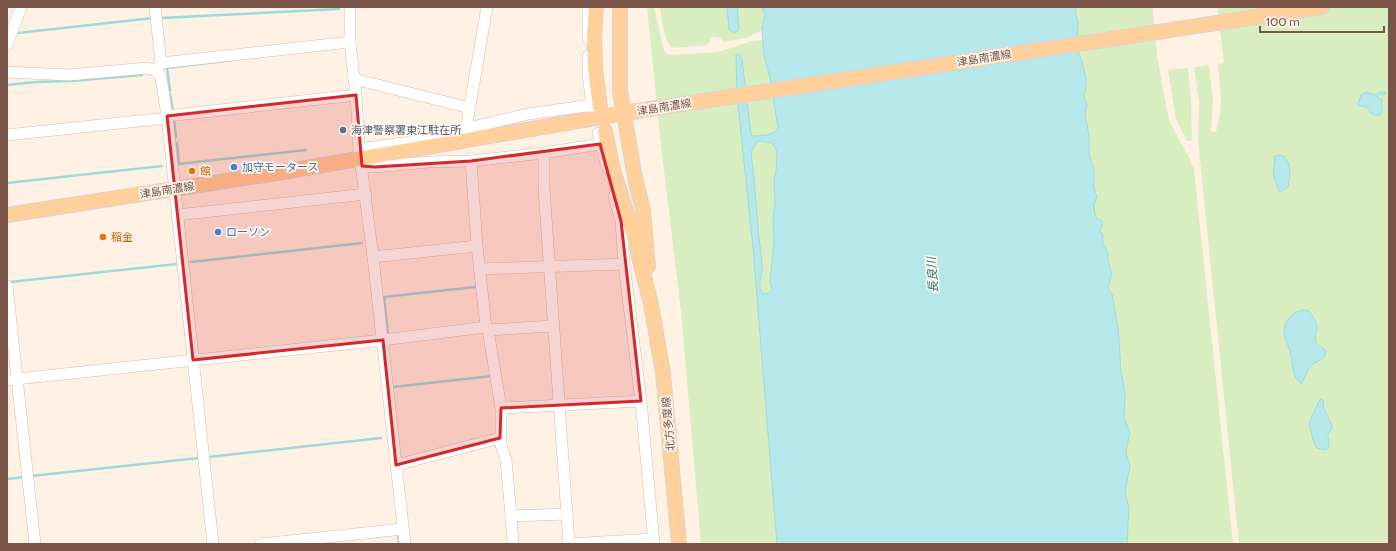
<svg xmlns="http://www.w3.org/2000/svg" width="1396" height="551" font-family="Cabin,'Noto Sans JP',sans-serif">
<rect width="100%" height="100%" fill="#fff2e4"/>
<g fill="#d8eec1" fill-rule="evenodd">
<path d="M 647,7 L 654,7 L 664,51 L 666,54 L 674,55 L 718,52 L 752,41 L 763,40 L 764,55 L 770,78 L 778,128 L 777,130 C 770,137 761,135 752,136 L 751,134 L 742,59 L 736,55 L 737,95 L 753,248 L 777,544 L 701,544 L 681,312 L 659,128 Z"/>
<path d="M 660,7 L 727,7 L 729,30 L 738,29 L 737,7 L 762,7 L 765,14 L 762,30 L 749,37 L 724,42 L 720,38 L 712,37 L 707,45 L 674,48 C 663,42 662,19 660,7 Z"/>
<path d="M 1077,7 L 1153,7 L 1157,56 L 1169,121 L 1190,159 L 1194,169 L 1233,544 L 1127,544 L 1129,508 L 1125,492 L 1130,466 L 1126,453 L 1127,446 L 1130,433 L 1124,418 L 1125,394 L 1115,311 C 1113,303 1112,295 1108,288 L 1110,280 L 1112,276 L 1108,260 L 1108,253 L 1103,245 L 1104,239 L 1100,231 L 1102,225 L 1095,215 L 1094,204 L 1097,197 L 1094,188 L 1094,169 L 1089,154 L 1089,135 L 1085,115 L 1086,107 L 1084,97 L 1086,87 L 1082,61 L 1077,50 L 1078,21 L 1075,13 Z"/>
<path d="M 1217,7 L 1389,7 L 1389,544 L 1239,544 L 1198,141 L 1199,102 L 1194,67 L 1209,65 L 1213,101 L 1211,131 L 1216,132 L 1220,112 L 1221,99 L 1218,64 L 1224,63 ZM 1385,92 L 1378,95 L 1377,97 L 1383,104 L 1380,115 L 1377,116 L 1371,113 L 1367,107 L 1358,104 L 1361,95 L 1374,95 ZM 1309,311 L 1316,322 L 1317,333 L 1315,339 L 1316,343 L 1326,352 C 1326,360 1318,360 1313,364 C 1307,369 1305,378 1301,384 L 1294,374 L 1291,355 L 1284,335 ZM 1319,403 L 1324,403 C 1324,411 1330,417 1332,425 C 1333,431 1328,434 1329,441 L 1313,414 Z"/>
<polygon points="1188,68 1191,100 1192,139 1191,141 1187,141 1176,119 1168,70"/>
<path d="M 759,141 L 772,143 L 776,149 L 777,158 L 776,171 L 774,180 L 775,202 L 773,220 L 774,242 L 770,282 L 772,289 C 770,293 767,294 763,294 C 757,287 763,274 762,264 C 757,227 756,189 751,152 L 756,143 Z"/>
</g>
<g fill="#b6e8eb" stroke="#9bdadd" fill-rule="evenodd">
<polygon points="727,7 737,7 739,29 737,32 733,32 729,30"/>
<path d="M 762,7 L 1077,7 L 1075,13 L 1078,21 L 1077,50 L 1082,61 L 1086,79 L 1086,87 L 1084,97 L 1087,104 L 1085,115 L 1089,135 L 1089,154 L 1094,169 L 1094,188 L 1097,197 L 1094,204 L 1095,215 L 1098,219 L 1103,222 L 1100,231 L 1103,235 L 1103,245 L 1108,253 L 1108,260 L 1112,276 L 1110,280 L 1108,288 L 1112,294 L 1118,328 L 1121,369 L 1125,394 L 1124,418 L 1130,433 L 1127,446 L 1126,453 L 1130,466 L 1125,492 L 1129,508 L 1127,544 L 777,544 L 753,248 L 737,95 L 736,55 L 738,53 L 742,59 L 751,134 L 752,136 C 761,135 770,137 777,130 L 778,128 L 770,78 L 764,55 L 762,30 L 765,14 ZM 759,141 L 772,143 L 776,149 L 777,158 L 776,171 L 774,180 L 775,202 L 773,220 L 774,242 L 770,282 L 772,289 C 770,293 767,294 763,294 C 756,287 763,273 762,265 C 757,227 756,189 751,152 L 756,143 Z"/>
<polygon points="1366,92 1374,95 1379,92 1385,92 1384,95 1379,94 1377,97 1382,100 1382,111 1380,115 1377,116 1371,113 1367,107 1359,106 1358,104 1361,95"/>
<path d="M 1280,155 C 1293,159 1290,176 1288,187 L 1282,191 L 1279,191 L 1273,174 L 1275,156 Z"/>
<path d="M 1304,310 L 1309,311 L 1316,322 L 1317,328 L 1315,339 L 1316,343 L 1326,351 C 1326,360 1318,360 1313,364 C 1307,369 1305,378 1301,384 C 1292,376 1293,367 1291,355 C 1290,348 1285,341 1284,334 C 1283,322 1292,311 1304,310 Z"/>
<polygon points="1320,399 1323,400 1324,408 1331,423 1332,428 1328,436 1329,446 1326,450 1317,448 1314,444 1309,423"/>
</g>
<g fill="none" stroke-linecap="round" stroke-linejoin="round">
<g stroke="#9bdadd" stroke-width="2.5">
<polyline points="161,18 339,9"/>
<polyline points="18,33 153,18"/>
<polyline points="7,85 36,82 71,81 142,75"/>
<polyline points="170,91 167,68 233,60"/>
<polyline points="170,94 173,111"/>
<polyline points="174,120 176,137"/>
<polyline points="177,143 179,164"/>
<polyline points="177,164 306,150"/>
<polyline points="7,183 162,166"/>
<polyline points="191,262 362,243"/>
<polyline points="10,282 177,264"/>
<polyline points="388,335 384,297 475,287"/>
<polyline points="393,387 492,376"/>
<polyline points="208,457 381,438"/>
<polyline points="31,476 199,458"/>
<polyline points="7,479 24,477"/>
<polyline points="398,534 399,544"/>
</g>
<g stroke="#d4baab" stroke-width="12">
<g id="minor">
<polyline points="155,7 161,63 157,69"/>
<polyline points="350,7 350,42 356,95 359,149 373,257 405,544"/>
<polyline points="588,7 588,38"/>
<polyline points="7,45 21,7"/>
<polyline points="588,56 588,75 593,112"/>
<polyline points="161,63 350,42"/>
<polyline points="7,72 69,75 147,68 156,71 161,77 167,116 213,544"/>
<polyline points="354,79 470,108"/>
<polyline points="167,116 356,95"/>
<polyline points="466,129 487,7"/>
<polyline points="598,133 607,167"/>
<polyline points="7,135 167,118"/>
<polyline points="359,149 410,142 528,114 592,105"/>
<polyline points="544,153 544,189 569,544"/>
<polyline points="471,161 477,246 486,327"/>
<polyline points="362,166 375,167 428,162 471,161 544,153 600,144"/>
<polyline points="614,196 621,221 624,264 641,401 654,544"/>
<polyline points="177,215 366,194"/>
<polyline points="373,257 477,246"/>
<polyline points="480,269 624,264"/>
<polyline points="7,286 35,544"/>
<polyline points="488,330 501,408 501,445 506,460 511,516 567,514"/>
<polyline points="7,380 383,340 486,327 488,330 553,326"/>
<polyline points="501,408 641,401"/>
<polyline points="396,465 500,438"/>
<polyline points="511,516 513,544"/>
<polyline points="261,544 403,529"/>
<polyline points="569,544 654,539"/>
</g>
</g>
<g stroke="#dcd3cf" stroke-width="16">
<g id="major">
<polyline points="596,7 594,36 595,68 600,107"/>
<polyline points="620,7 620,91 635,178 643,210 648,266"/>
<polyline points="605,131 613,170 633,233 651,304 663,373 679,544"/>
<polyline points="7,215 277,173 624,113 1322,7"/>
</g>
</g>
<use href="#minor" stroke="#fff" stroke-width="11"/>
<use href="#major" stroke="#ffd09b" stroke-width="14"/>
</g>
<path fill="#d62828" fill-opacity="0.2" stroke="#d62828" stroke-width="3" stroke-linejoin="round" d="M 356,95 L 362,166 L 375,167 L 471,161 L 600,144 L 621,221 L 641,401 L 501,408 L 500,438 L 396,465 L 383,340 L 193,360 L 167,116 Z"/>
<circle fill="#5c6f8a" stroke="#fff6ed" stroke-width="1.5" cx="343" cy="130" r="4"/>
<g fill="#3f7fe0" stroke="#fff6ed" stroke-width="1.5">
<circle cx="234" cy="167" r="4"/>
<circle cx="218" cy="232" r="4"/>
</g>
<g fill="#e8710a" stroke="#fff6ed" stroke-width="1.5">
<circle cx="192" cy="171" r="4"/>
<circle cx="103" cy="237" r="4"/>
</g>
<g text-anchor="middle" dominant-baseline="central" stroke-width="3.5" stroke-linejoin="round" paint-order="stroke">
<g font-size="11" fill="#7a5446" stroke="#fff6ed">
<text transform="translate(984 58) rotate(-9)">津島南濃線</text>
<text transform="translate(664 107) rotate(-9)">津島南濃線</text>
<text transform="translate(167 190) rotate(-9)">津島南濃線</text>
<text transform="translate(668 424) rotate(-95)">北方多度線</text>
</g>
<g font-size="11" fill="#4e5e75" stroke="#fff6ed" text-anchor="start">
<text x="351" y="130">海津警察署東江駐在所</text>
</g>
<g font-size="11" fill="#366cbe" stroke="#fff6ed" text-anchor="start">
<text x="242" y="167">加守モータース</text>
<text x="226" y="232">ローソン</text>
</g>
<g font-size="11" fill="#c56008" stroke="#fff6ed" text-anchor="start">
<text x="200" y="171">館</text>
<text x="111" y="237">稲金</text>
</g>
<g font-size="12" font-style="italic" fill="#35757a" stroke="#fff6ed">
<text transform="translate(932 275) rotate(-94)">長良川</text>
</g>
</g>
<rect width="1396" height="551" fill="none" stroke="#7a5446" stroke-width="16"/>
<path d="M1260 26v6h124v-6" fill="none" stroke="#7a5446" stroke-width="2"/>
<text x="1266" y="26" font-size="12" fill="#7a5446" stroke="#fff6ed" stroke-width="3" paint-order="stroke">100 m</text>
</svg>
